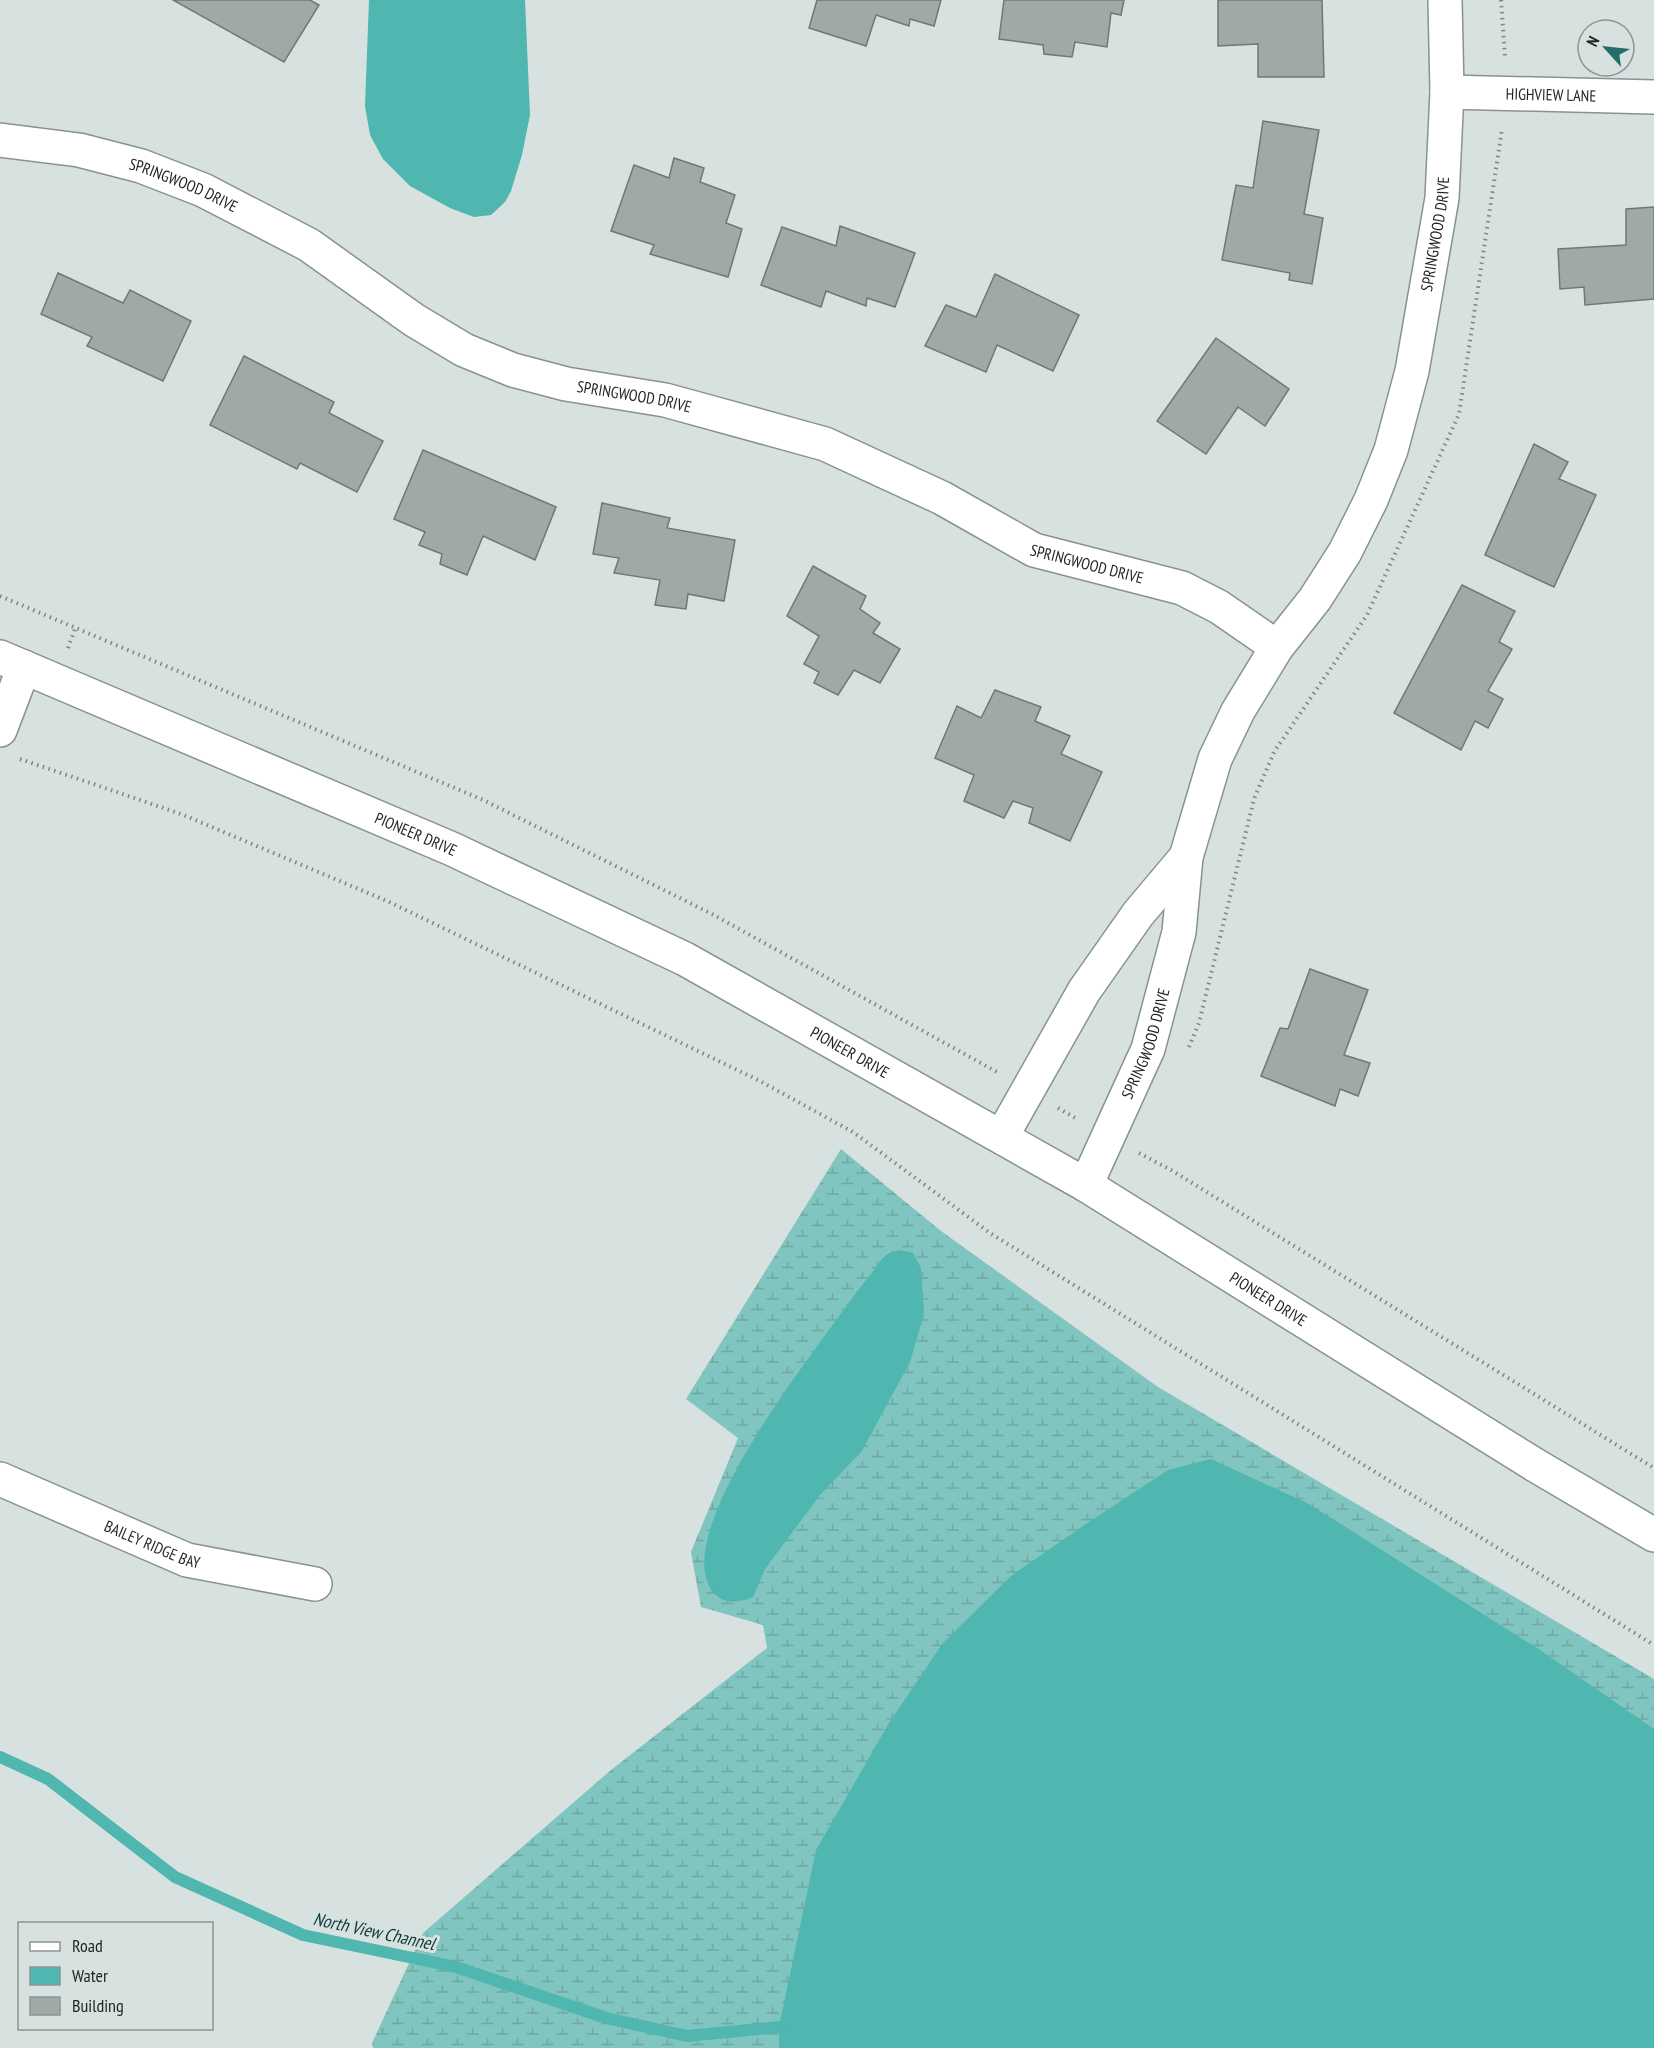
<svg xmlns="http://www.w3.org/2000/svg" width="1654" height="2048" font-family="'PT Sans Narrow',sans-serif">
<defs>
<pattern id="wetland-marsh" width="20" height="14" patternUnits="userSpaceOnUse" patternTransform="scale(1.5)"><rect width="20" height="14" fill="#80c5bf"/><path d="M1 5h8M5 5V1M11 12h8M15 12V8" fill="none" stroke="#6ea9a4"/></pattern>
</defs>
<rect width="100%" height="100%" fill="#d7e1e0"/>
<polygon fill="url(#wetland-marsh)" points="841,1149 941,1231 1158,1387 1654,1679 1654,2048 373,2048 372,2043 423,1933 611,1770 767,1648 763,1625 701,1607 691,1552 738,1438 686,1399"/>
<g fill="#4fb7af">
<polygon points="369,0 525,0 530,115 522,155 511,191 505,202 491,215 474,217 450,208 410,186 383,159 370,135 365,106"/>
<path d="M 901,1250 L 913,1253 L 921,1268 L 924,1314 L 910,1362 L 862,1451 L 820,1495 L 765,1569 L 753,1597 C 740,1602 725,1605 715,1594 C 668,1546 788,1387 818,1345 C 835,1321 852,1298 870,1275 C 875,1269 881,1258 888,1254 C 891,1252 897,1251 901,1250 Z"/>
<polygon points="1211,1459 1309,1504 1540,1650 1654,1729 1654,2048 779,2048 779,2027 816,1850 889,1723 943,1643 1011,1576 1083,1526 1168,1470"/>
</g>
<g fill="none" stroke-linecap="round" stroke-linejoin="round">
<polyline stroke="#4fb7af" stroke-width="12" points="0,1757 48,1779 175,1877 303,1935 456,1967 606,2018 687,2036 779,2027"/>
</g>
<g fill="#9fa9a8" stroke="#6f7877" stroke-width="1.5">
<polygon points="173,0 310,0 319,5 284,62"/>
<polygon points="817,0 941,0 934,26 910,19 909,26 876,15 866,46 809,28"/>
<polygon points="1004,0 1124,0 1121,15 1111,13 1107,47 1075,42 1072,57 1044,54 1043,45 999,39"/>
<polygon points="1218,0 1322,0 1324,77 1258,77 1258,44 1218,46"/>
<polygon points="1263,121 1319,130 1304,214 1323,218 1312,284 1289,280 1290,273 1222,260 1236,185 1253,188"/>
<polygon points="674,158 704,168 700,182 735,195 726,223 742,229 728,277 650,254 654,245 611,231 634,165 669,178"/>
<polygon points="1654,207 1654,299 1585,305 1584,287 1560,289 1558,249 1626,245 1626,209"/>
<polygon points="840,226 915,253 895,307 867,298 866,306 826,291 821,307 761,285 782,227 836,246"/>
<polygon points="58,273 123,303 130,290 191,321 163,381 87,346 92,337 41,314"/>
<polygon points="995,274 1079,315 1053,371 997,345 986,372 925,346 946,305 976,317"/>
<polygon points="1216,338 1289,389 1265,426 1238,407 1206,454 1157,421"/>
<polygon points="244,356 334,402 329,413 383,441 357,492 300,463 297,469 210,425"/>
<polygon points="1534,444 1568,462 1559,479 1596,495 1554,587 1485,555"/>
<polygon points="423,450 556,507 535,560 483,536 467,575 440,564 442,554 419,545 425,532 394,519"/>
<polygon points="602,503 670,518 667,528 735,540 724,601 688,594 686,609 655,605 660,580 614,573 619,558 593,554"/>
<polygon points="813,566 866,596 860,609 880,623 873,633 900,649 880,683 854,670 838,695 814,683 819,672 804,664 819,636 787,616"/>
<polygon points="1462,585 1515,611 1499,642 1512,649 1488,691 1503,699 1488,728 1475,721 1461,750 1394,713"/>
<polygon points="995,690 1041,707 1035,721 1070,736 1061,754 1102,772 1070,841 1029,823 1033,808 1013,801 1004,818 964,801 974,775 935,758 957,706 981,718"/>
<polygon points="1310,969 1368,990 1344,1055 1370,1063 1358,1096 1340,1089 1335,1106 1261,1076 1280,1028 1288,1029"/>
</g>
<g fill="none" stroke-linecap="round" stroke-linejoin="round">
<g stroke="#889291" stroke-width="36">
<g id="minor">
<path id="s1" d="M 1447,92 L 1654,97"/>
<path id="s2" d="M 0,140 L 79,150 L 141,166 L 203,190 L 309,245 L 414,320 L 464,350 L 513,370 L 566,384 L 665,400 L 825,444 L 942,498 L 1034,550 L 1182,588 L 1219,607 L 1277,647"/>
<path id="s3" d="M 0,657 L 452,849 L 685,959 L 1086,1185 L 1535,1465 L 1654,1535"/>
<polyline points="0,730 24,667"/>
<polyline points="1002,1136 1084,991 1138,914 1186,857"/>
<path id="s4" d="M 1086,1185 L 1148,1049 L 1179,932 L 1186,857 L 1215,759 L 1238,711 L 1277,647 L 1315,599 L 1345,552 L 1371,500 L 1391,450 L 1412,371 L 1442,198 L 1447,92 L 1445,0"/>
<path id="s5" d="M 0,1479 L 187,1560 L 315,1584"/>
</g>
</g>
<g stroke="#7e8685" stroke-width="4" stroke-dasharray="1.5 4.5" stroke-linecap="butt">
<polyline points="1501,0 1505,56"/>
<polyline points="0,596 481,799 712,914 997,1072"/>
<polyline points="68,648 75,629"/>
<polyline points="20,759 181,814 387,901 758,1080 853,1132 990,1233 1654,1645"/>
<polyline points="1189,1047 1199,1023 1254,799 1274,752 1367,615 1459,414 1502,129"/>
<polyline points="1058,1108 1077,1119"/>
<polyline points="1139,1153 1171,1170 1654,1468"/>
</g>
<use href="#minor" stroke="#fff" stroke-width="33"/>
</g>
<g text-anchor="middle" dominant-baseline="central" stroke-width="6" stroke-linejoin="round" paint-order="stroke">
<g font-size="16" fill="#1f2322" stroke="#d7e1e0">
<text stroke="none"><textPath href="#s1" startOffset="104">HIGHVIEW LANE</textPath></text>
<text stroke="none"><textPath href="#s2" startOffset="190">SPRINGWOOD DRIVE</textPath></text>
<text stroke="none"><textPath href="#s4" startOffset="1026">SPRINGWOOD DRIVE</textPath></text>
<text stroke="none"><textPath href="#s2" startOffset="694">SPRINGWOOD DRIVE</textPath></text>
<text stroke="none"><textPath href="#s2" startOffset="1180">SPRINGWOOD DRIVE</textPath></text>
<text stroke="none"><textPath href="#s3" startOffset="452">PIONEER DRIVE</textPath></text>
<text stroke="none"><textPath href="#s4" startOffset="154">SPRINGWOOD DRIVE</textPath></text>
<text stroke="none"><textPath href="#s3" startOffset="938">PIONEER DRIVE</textPath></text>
<text stroke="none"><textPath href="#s3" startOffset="1424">PIONEER DRIVE</textPath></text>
<text stroke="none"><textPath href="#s5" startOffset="166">BAILEY RIDGE BAY</textPath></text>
</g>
<g font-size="18" font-style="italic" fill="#0a3c38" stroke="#d7e1e0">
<text transform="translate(374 1931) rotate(12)">North View Channel</text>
</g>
</g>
<rect x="18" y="1922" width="195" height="108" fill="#d7e1e0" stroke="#8d9594" stroke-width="1.5"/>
<rect x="30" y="1942" width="30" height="9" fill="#ffffff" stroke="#8d9594" stroke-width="1.5"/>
<text x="72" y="1952" font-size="18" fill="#1f2322">Road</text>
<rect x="30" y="1967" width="30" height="18" fill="#4fb7af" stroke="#8d9594" stroke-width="1.5"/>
<text x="72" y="1982" font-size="18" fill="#1f2322">Water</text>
<rect x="30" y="1997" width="30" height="18" fill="#9fa9a8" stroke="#8d9594" stroke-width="1.5"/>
<text x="72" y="2012" font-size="18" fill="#1f2322">Building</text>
<g transform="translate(1606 48) rotate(297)"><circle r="28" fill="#d7e1e0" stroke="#8d9594" stroke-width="1.5"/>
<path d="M0-4.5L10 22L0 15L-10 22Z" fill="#246e69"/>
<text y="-9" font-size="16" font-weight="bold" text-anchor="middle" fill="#1f2322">N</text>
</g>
</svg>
